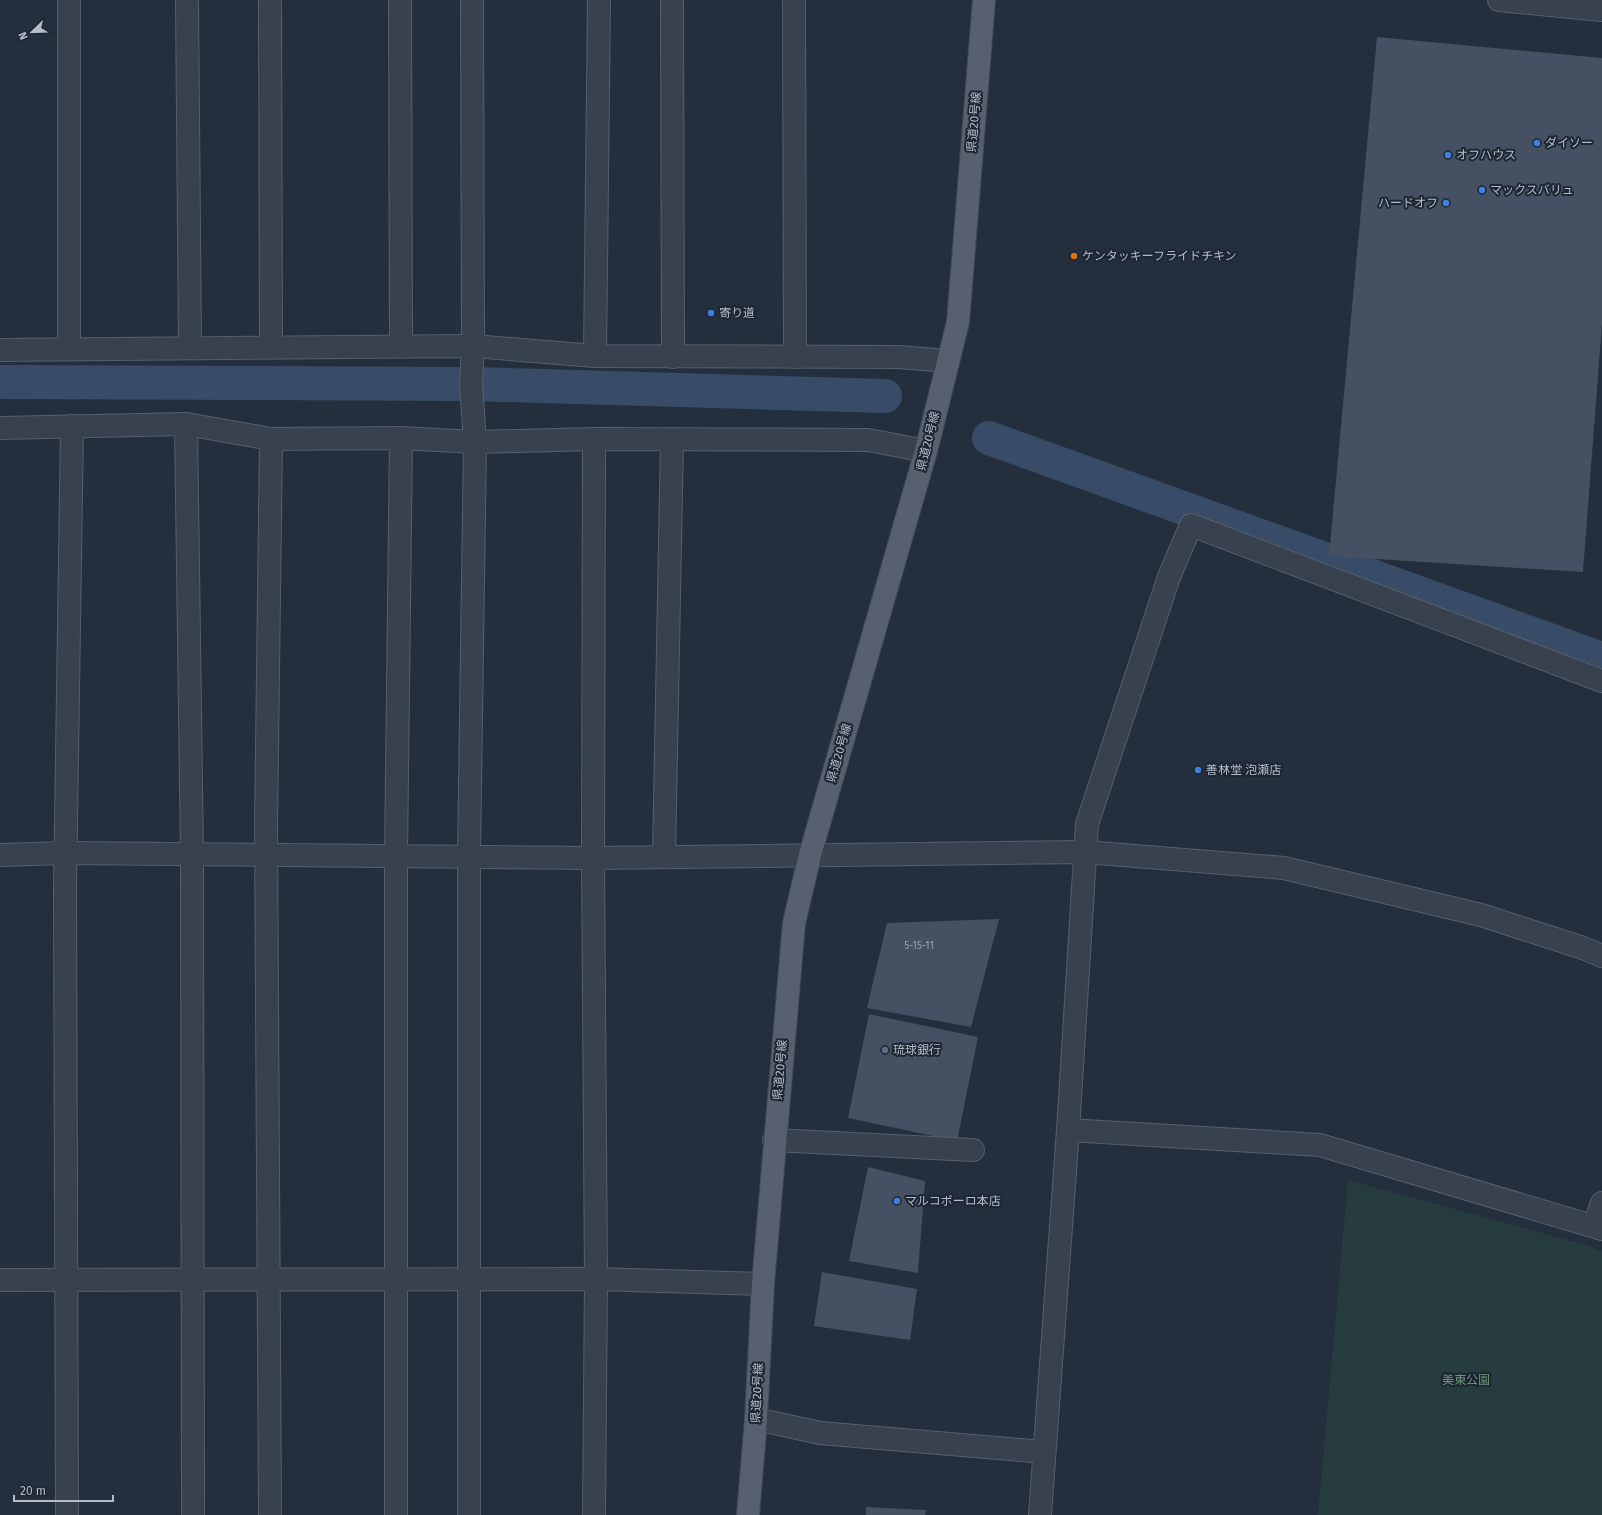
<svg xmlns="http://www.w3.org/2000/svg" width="1602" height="1515" font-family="'Fira Sans','Noto Sans JP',sans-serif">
<rect width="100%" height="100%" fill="#242f3e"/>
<polygon fill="#263c3f" points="1348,1180 1586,1245 1602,1251 1602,1515 1318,1515"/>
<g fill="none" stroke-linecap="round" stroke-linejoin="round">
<g stroke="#394c67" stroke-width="34">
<polyline points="0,382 471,384 885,396"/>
<polyline points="989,438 1602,659"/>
</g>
</g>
<g fill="#455162">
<polygon points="1377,37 1602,58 1602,323 1583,572 1329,556"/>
<polygon points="999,919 971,1027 867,1008 887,923"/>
<polygon points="869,1014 978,1037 957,1141 848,1118"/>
<polygon points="868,1167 925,1181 918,1273 849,1261"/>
<polygon points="822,1272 917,1289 910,1340 814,1326"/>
<polygon points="866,1507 926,1510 925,1515 866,1515"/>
</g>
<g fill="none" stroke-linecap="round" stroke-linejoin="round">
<g stroke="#565f6c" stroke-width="24">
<g id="minor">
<polyline points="69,0 69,349"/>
<polyline points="187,0 190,347"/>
<polyline points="270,0 271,347"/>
<polyline points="400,0 401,346"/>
<polyline points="672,0 673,357"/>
<polyline points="794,0 795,357"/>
<polyline points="1499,0 1602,10"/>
<polyline points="0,350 473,346 595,356 898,357 948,361"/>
<polyline points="595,356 599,0"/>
<polyline points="186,424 192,855 193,1515"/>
<polyline points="0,428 186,424 271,439 401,438 475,442 594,439 868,440 926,451"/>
<polyline points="0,855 65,853 593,858 1085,852 1284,868 1481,915 1583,948 1602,956"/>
<polyline points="664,856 672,439"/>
<polyline points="1068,1130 1087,824 1169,577 1191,525 1602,681"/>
<polyline points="774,1140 973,1150"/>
<polyline points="1594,1226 1602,1203"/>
<polyline points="0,1280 596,1279 763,1284"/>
<polyline points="756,1419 820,1433 1044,1452"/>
<polyline points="67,1515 65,889 72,426"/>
<polyline points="270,1515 266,827 271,439"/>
<polyline points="396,1515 396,856 401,438"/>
<polyline points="469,1515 469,856 475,442 471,384 473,346 472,0"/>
<polyline points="594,1515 596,1279 593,858 594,439"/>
<polyline points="1040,1515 1068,1130 1320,1145 1602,1229"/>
</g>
</g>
<g stroke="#414a57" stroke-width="24">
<polyline id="major" points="748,1515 756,1419 763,1284 794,923 810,855 926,451 958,322 984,0"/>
</g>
<use href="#minor" stroke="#38414e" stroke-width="22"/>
<use href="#major" stroke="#56606e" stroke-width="22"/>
</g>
<g fill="#3f7fe0" stroke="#1d2633" stroke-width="1.5">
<circle cx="1537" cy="143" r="4"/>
<circle cx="1448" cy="155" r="4"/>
<circle cx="1482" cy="190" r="4"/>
<circle cx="1446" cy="203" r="4"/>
<circle cx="711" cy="313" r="4"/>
<circle cx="1198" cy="770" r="4"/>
<circle cx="897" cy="1201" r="4"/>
</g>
<circle fill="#e8710a" stroke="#1d2633" stroke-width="1.5" cx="1074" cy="256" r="4"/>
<circle fill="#5c6f8a" stroke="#1d2633" stroke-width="1.5" cx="885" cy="1050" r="4"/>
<g text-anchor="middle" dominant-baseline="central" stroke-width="4" stroke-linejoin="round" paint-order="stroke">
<g font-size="10" fill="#98a1af">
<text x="919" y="946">5-15-11</text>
</g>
<g font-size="12" fill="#b4bcc9" stroke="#1d2633">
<text transform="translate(974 122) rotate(-85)">県道20号線</text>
<text transform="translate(928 441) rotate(-76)">県道20号線</text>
<text transform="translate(839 753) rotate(-74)">県道20号線</text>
<text transform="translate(780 1070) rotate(-85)">県道20号線</text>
<text transform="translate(757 1393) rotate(-87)">県道20号線</text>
</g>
<g font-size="12" fill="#b4bcc9" stroke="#1d2633" text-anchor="start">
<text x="1545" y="143">ダイソー</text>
<text x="1456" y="155">オフハウス</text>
<text x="1490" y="190">マックスバリュ</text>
<text x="1438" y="203" text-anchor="end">ハードオフ</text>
<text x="1082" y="256">ケンタッキーフライドチキン</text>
<text x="719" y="313">寄り道</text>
<text x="1206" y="770">善林堂 泡瀬店</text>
<text x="893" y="1050">琉球銀行</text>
<text x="905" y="1201">マルコポーロ本店</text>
</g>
<g font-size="12" fill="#6b9a76" stroke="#1d2633">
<text x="1466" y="1380">美東公園</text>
</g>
</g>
<g transform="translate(32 32) rotate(247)" stroke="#1d2633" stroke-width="3" paint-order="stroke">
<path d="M0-3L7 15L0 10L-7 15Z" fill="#b4bcc9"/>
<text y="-6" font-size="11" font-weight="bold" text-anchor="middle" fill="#b4bcc9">N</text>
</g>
<path d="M14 1495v6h99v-6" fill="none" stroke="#b4bcc9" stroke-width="2"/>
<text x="20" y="1495" font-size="12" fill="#b4bcc9" stroke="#1d2633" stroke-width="3" paint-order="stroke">20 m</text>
</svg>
